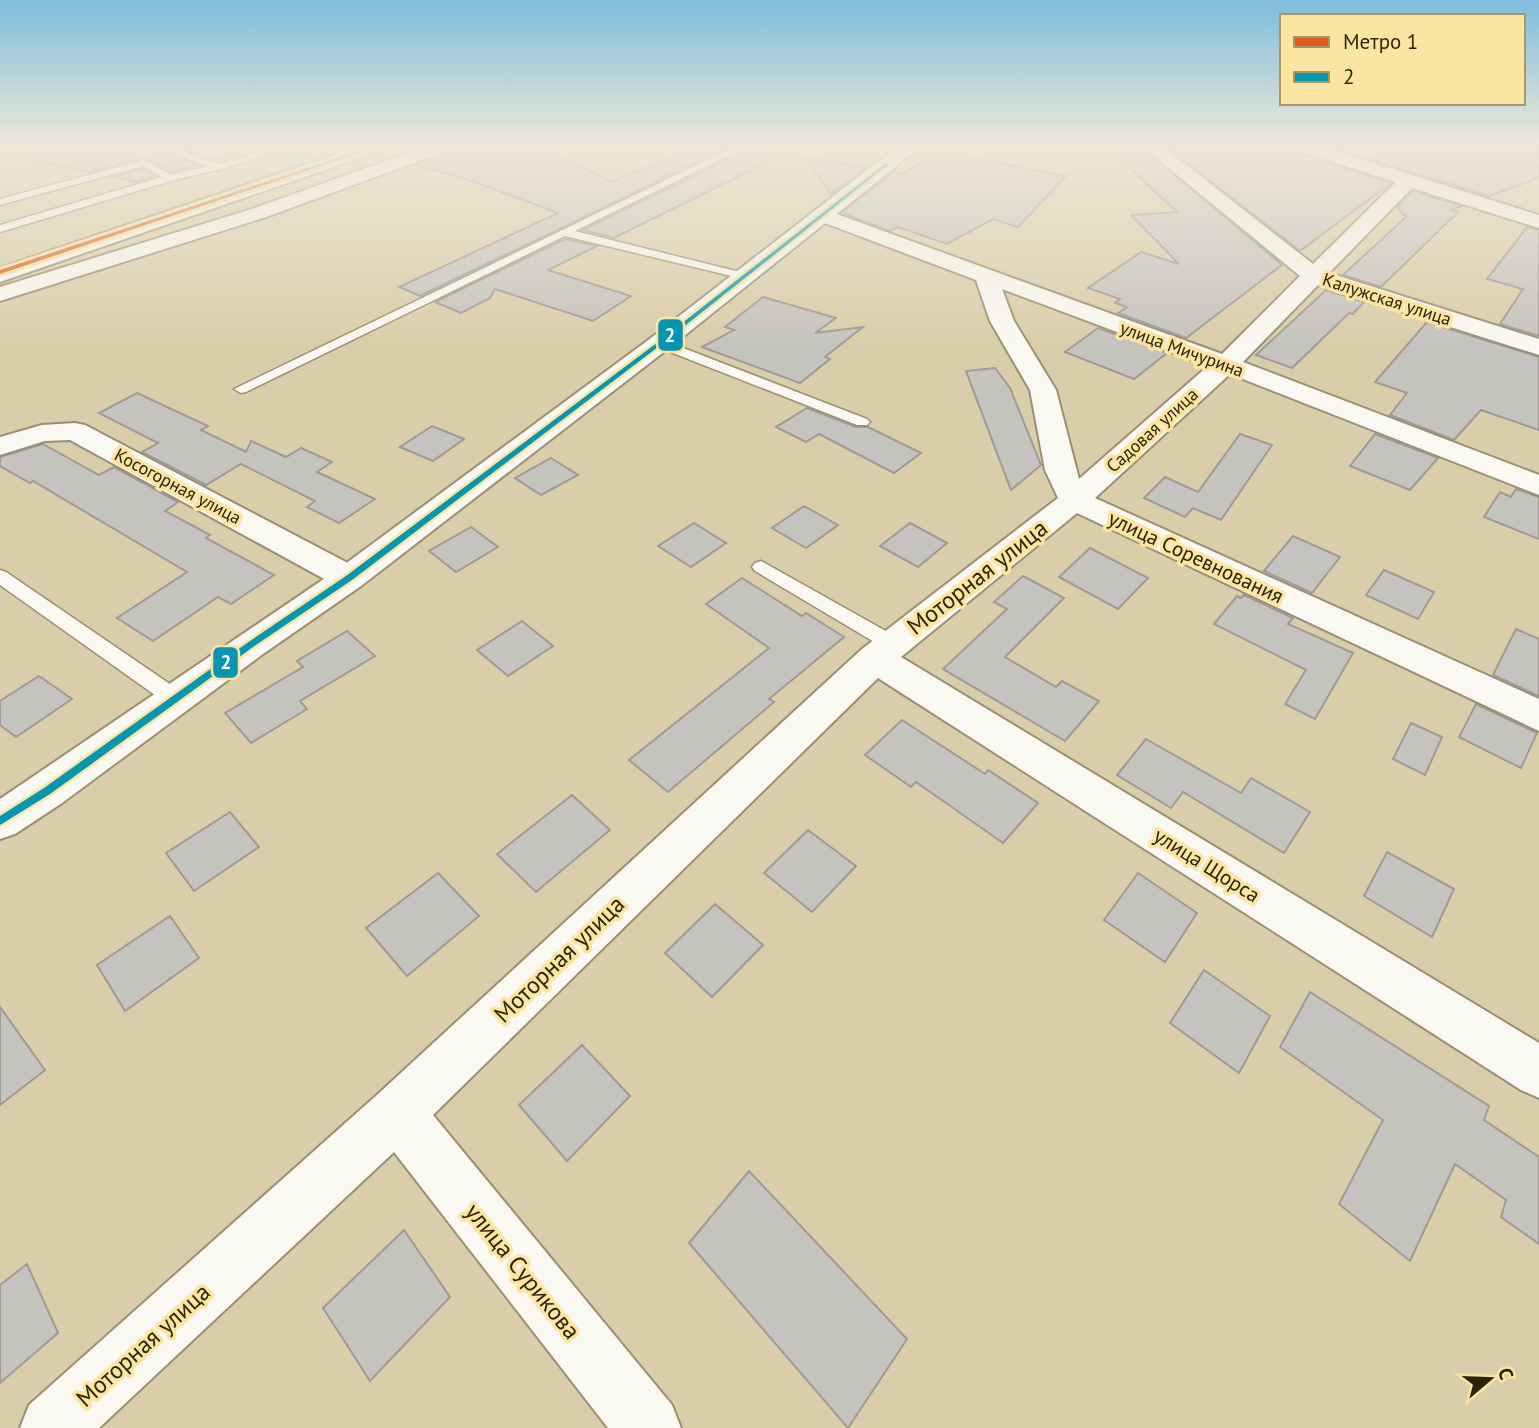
<svg xmlns="http://www.w3.org/2000/svg" width="1539" height="1428" font-family="'PT Sans',sans-serif">
<rect width="100%" height="100%" fill="#dacda9"/>
<g fill="#c5c3c0" stroke="#9e9a95" stroke-width="2">
<polygon points="29,146 154,146 197,165 172,172 143,157 90,172 27,160"/>
<polygon points="173,146 234,146 235,154 214,160"/>
<polygon points="455,146 538,146 612,182 696,146 731,146 420,296 399,287 558,213 472,181 416,165 450,152"/>
<polygon points="1106,146 1140,146 1282,265 1186,338 1118,313 1127,307 1115,303 1120,299 1088,288 1141,252 1179,264 1131,215 1177,212"/>
<polygon points="1166,146 1290,146 1295,152 1391,183 1300,251"/>
<polygon points="1327,146 1462,146 1467,153 1477,155 1488,149 1489,146 1539,146 1539,178 1489,196"/>
<polygon points="750,148 784,154 614,238 583,230"/>
<polygon points="938,151 1066,176 1018,227 993,219 947,244 898,227 890,231 847,215 844,211 893,172 903,174"/>
<polygon points="804,157 866,168 831,194"/>
<polygon points="143,169 155,176 137,182 113,177"/>
<polygon points="1413,191 1462,206 1452,210 1458,212 1381,287 1343,275 1406,217 1397,207"/>
<polygon points="1527,227 1539,230 1539,336 1500,324 1523,289 1487,279"/>
<polygon points="565,239 597,246 548,270 631,296 593,321 495,289 490,298 461,313 435,302"/>
<polygon points="1326,290 1364,302 1353,314 1349,313 1292,368 1256,355"/>
<polygon points="763,297 836,318 815,333 863,327 825,357 830,359 800,383 702,347 734,330 725,327"/>
<polygon points="1427,322 1539,357 1539,430 1481,410 1454,440 1390,415 1407,393 1375,382"/>
<polygon points="1098,328 1167,353 1134,379 1065,352"/>
<polygon points="995,368 1010,388 1041,465 1011,490 966,371"/>
<polygon points="137,393 208,426 201,430 246,452 251,441 286,457 301,448 332,462 317,472 375,499 339,523 307,507 315,501 241,464 206,485 142,452 158,443 99,413"/>
<polygon points="807,408 856,427 868,427 921,453 894,473 819,434 806,442 776,427"/>
<polygon points="432,426 464,439 433,461 400,447"/>
<polygon points="1240,434 1272,445 1221,520 1193,508 1185,517 1144,498 1165,477 1198,492"/>
<polygon points="1375,434 1438,458 1410,490 1350,466"/>
<polygon points="43,444 99,475 114,467 178,502 165,511 210,535 206,538 274,575 231,604 218,597 153,641 117,618 187,572 33,481 30,483 0,466 0,457"/>
<polygon points="551,458 578,475 541,495 515,478"/>
<polygon points="1516,489 1539,497 1539,539 1484,517 1500,492 1511,497"/>
<polygon points="804,506 838,525 806,548 772,528"/>
<polygon points="694,523 726,543 691,567 658,546"/>
<polygon points="910,523 947,543 918,567 880,546"/>
<polygon points="471,527 498,547 456,572 429,551"/>
<polygon points="1293,536 1340,557 1312,593 1264,571"/>
<polygon points="1090,548 1148,578 1118,609 1059,577"/>
<polygon points="1384,570 1434,592 1418,619 1366,595"/>
<polygon points="1023,576 1064,598 1005,657 1056,687 1062,681 1099,701 1065,741 943,669 1007,609 994,602"/>
<polygon points="742,578 802,616 806,613 844,637 769,699 774,702 668,792 629,760 769,648 706,604"/>
<polygon points="1244,595 1293,618 1288,624 1353,653 1315,719 1285,704 1306,670 1214,624 1237,596 1241,598"/>
<polygon points="522,621 553,646 508,676 477,650"/>
<polygon points="1516,629 1539,639 1539,696 1493,675"/>
<polygon points="347,631 375,656 300,701 307,709 251,743 225,713 303,667 297,661"/>
<polygon points="39,676 72,699 16,737 0,725 0,701"/>
<polygon points="1476,704 1537,733 1521,768 1459,737"/>
<polygon points="902,720 985,774 988,770 1038,803 1003,843 916,782 911,787 865,755"/>
<polygon points="1411,723 1442,737 1425,775 1393,759"/>
<polygon points="1146,739 1241,793 1251,778 1310,812 1284,853 1183,792 1171,808 1117,775"/>
<polygon points="572,795 610,830 536,892 497,854"/>
<polygon points="230,812 259,847 194,891 166,853"/>
<polygon points="808,830 856,866 812,912 764,873"/>
<polygon points="1387,852 1454,889 1432,937 1364,896"/>
<polygon points="438,873 479,916 407,976 366,928"/>
<polygon points="1138,873 1197,913 1165,962 1104,920"/>
<polygon points="715,904 763,945 712,997 665,953"/>
<polygon points="170,916 199,958 125,1011 97,965"/>
<polygon points="1204,970 1270,1016 1239,1073 1170,1023"/>
<polygon points="1310,992 1489,1106 1484,1120 1539,1157 1539,1244 1501,1217 1506,1200 1455,1164 1410,1261 1339,1204 1383,1120 1280,1047"/>
<polygon points="0,1007 45,1070 0,1105"/>
<polygon points="582,1045 630,1096 567,1161 519,1105"/>
<polygon points="749,1171 907,1339 848,1428 689,1243"/>
<polygon points="404,1230 450,1297 370,1381 323,1308"/>
<polygon points="27,1264 58,1333 0,1383 0,1285"/>
</g>
<g fill="none" stroke-linecap="round" stroke-linejoin="round">
<g stroke="#998f73" stroke-width="3">
<g id="service">
<path d="M 157,146 C 179,145 203,165 221,163 C 245,160 266,144 291,146 L 222,169 L 174,180 L 0,232 L 0,225 L 162,177 L 143,166 L 0,205 L 0,199 L 144,160 L 172,175 L 207,166 Z"/>
<polygon points="736,146 748,146 575,231 748,274 748,280 565,236 246,392 241,393 234,389"/>
<polygon points="660,339 867,419 870,422 867,425 857,425 655,346 655,340"/>
<polygon points="761,561 900,639 903,644 900,649 886,649 755,571 752,567 755,563"/>
<polygon points="0,570 6,572 183,693 186,699 183,705 176,707 169,705 0,585"/>
</g>
</g>
<g stroke="#998f73" stroke-width="4">
<g id="minor">
<polygon points="427,146 452,146 449,150 266,217 0,301 0,287 252,209"/>
<polygon points="900,146 920,146 894,168 880,168 878,164"/>
<path d="M 1142,146 L 1162,146 L 1313,264 L 1396,182 L 1296,150 L 1293,146 L 1319,146 L 1539,215 L 1539,228 L 1412,188 L 1329,273 L 1539,339 L 1539,355 L 1318,285 L 1243,362 L 1539,475 L 1539,495 L 1230,374 L 1095,498 L 1539,699 L 1539,731 L 1077,513 L 901,657 L 1539,1043 L 1539,1098 L 1521,1090 L 878,678 L 433,1115 L 672,1405 L 681,1428 L 608,1428 L 394,1152 L 99,1428 L 20,1428 L 29,1405 L 378,1094 L 862,649 L 1058,498 L 1045,470 L 1030,390 L 990,321 L 976,280 L 817,220 L 814,216 L 817,212 L 831,212 L 1222,354 L 1300,276 ZM 1002,289 L 1208,366 L 1079,479 L 1056,390 L 1014,321 Z"/>
<polygon points="1465,146 1486,146 1487,147 1478,152 1468,150"/>
<polygon points="75,423 85,425 361,570 366,578 361,586 349,589 337,586 70,440 45,441 0,455 0,437 42,425"/>
</g>
</g>
<g stroke="#998f73" stroke-width="4">
<polygon id="tertiary" points="887,158 894,160 896,164 894,168 669,348 361,586 263,654 62,803 15,834 0,839 0,799 337,570 651,338 880,160"/>
</g>
<g stroke="#998f73" stroke-width="4">
<polygon id="primary" points="361,146 386,146 383,150 0,282 0,268"/>
</g>
<use href="#service" fill="#f9f8f2" fill-rule="evenodd"/>
<use href="#minor" fill="#f9f8f2" fill-rule="evenodd"/>
<use href="#tertiary" fill="#f9f8f2" fill-rule="evenodd"/>
<use href="#primary" fill="#f9f8f2" fill-rule="evenodd"/>
<g stroke="#fbe5a2" stroke-width="5">
<polygon id="bus-1" points="886,163 889,164 662,344 352,580 253,647 50,794 0,825 0,816 44,788 247,643 346,576 658,342"/>
</g>
<use href="#bus-1" fill="#0795b0" fill-rule="evenodd"/>
<g stroke="#fbe5a2" stroke-width="6">
<polygon id="metro-1" points="374,146 380,146 0,274 0,270"/>
</g>
<use href="#metro-1" fill="#de5e1f" fill-rule="evenodd"/>
</g>
<linearGradient id="sky" x2="0" y2="1"><stop stop-color="#7ebddd"/><stop offset="0.42" stop-color="#eee8d8"/><stop offset="1" stop-color="#eee8d8" stop-opacity="0"/></linearGradient>
<rect width="1539" height="346" fill="url(#sky)"/>
<g text-anchor="middle" dominant-baseline="central" stroke-width="7" stroke-linejoin="round" paint-order="stroke">
<g font-size="18" fill="#2d2408" stroke="#fbe5a2">
<text transform="translate(1387 299) rotate(18)">Калужская улица</text>
<text transform="translate(1182 349) rotate(20)">улица Мичурина</text>
<text transform="translate(1152 430) rotate(-42)">Садовая улица</text>
<text transform="translate(178 486) rotate(28)">Косогорная улица</text>
</g>
<g font-size="21" fill="#2d2408" stroke="#fbe5a2">
<text transform="translate(1196 557) rotate(25)">улица Соревнования</text>
<text transform="translate(1207 865) rotate(32)">улица Щорса</text>
</g>
<g font-size="24" fill="#2d2408" stroke="#fbe5a2">
<text transform="translate(977 577) rotate(-38)">Моторная улица</text>
<text transform="translate(559 959) rotate(-44)">Моторная улица</text>
<text transform="translate(523 1271) rotate(51)">улица Сурикова</text>
<text transform="translate(143 1345) rotate(-42)">Моторная улица</text>
</g>
</g>
<g stroke="#fbe5a2" stroke-width="2.5">
<rect x="657" y="318" width="27" height="34" rx="7" fill="#0795b0"/>
<rect x="212" y="646" width="27" height="33" rx="7" fill="#0795b0"/>
</g>
<g font-size="19" text-anchor="middle" font-weight="bold" fill="#fff">
<text x="670" y="342">2</text>
<text x="226" y="669">2</text>
</g>
<rect x="1280" y="14" width="245" height="91" fill="#fbe5a2" stroke="#a99864" stroke-width="2"/>
<rect x="1294" y="37" width="35" height="10" fill="#de5e1f" stroke="#a99864" stroke-width="2"/>
<text x="1343" y="49" font-size="21" fill="#2d2408">Метро 1</text>
<rect x="1294" y="72" width="35" height="10" fill="#0795b0" stroke="#a99864" stroke-width="2"/>
<text x="1343" y="84" font-size="21" fill="#2d2408">2</text>
<g transform="translate(1490 1379) rotate(71)" stroke="#fbe5a2" stroke-width="5" paint-order="stroke">
<path d="M0-5L12 26L0 18L-12 26Z" fill="#2d2408"/>
<text y="-10" font-size="19" font-weight="bold" text-anchor="middle" fill="#2d2408">С</text>
</g>
</svg>
